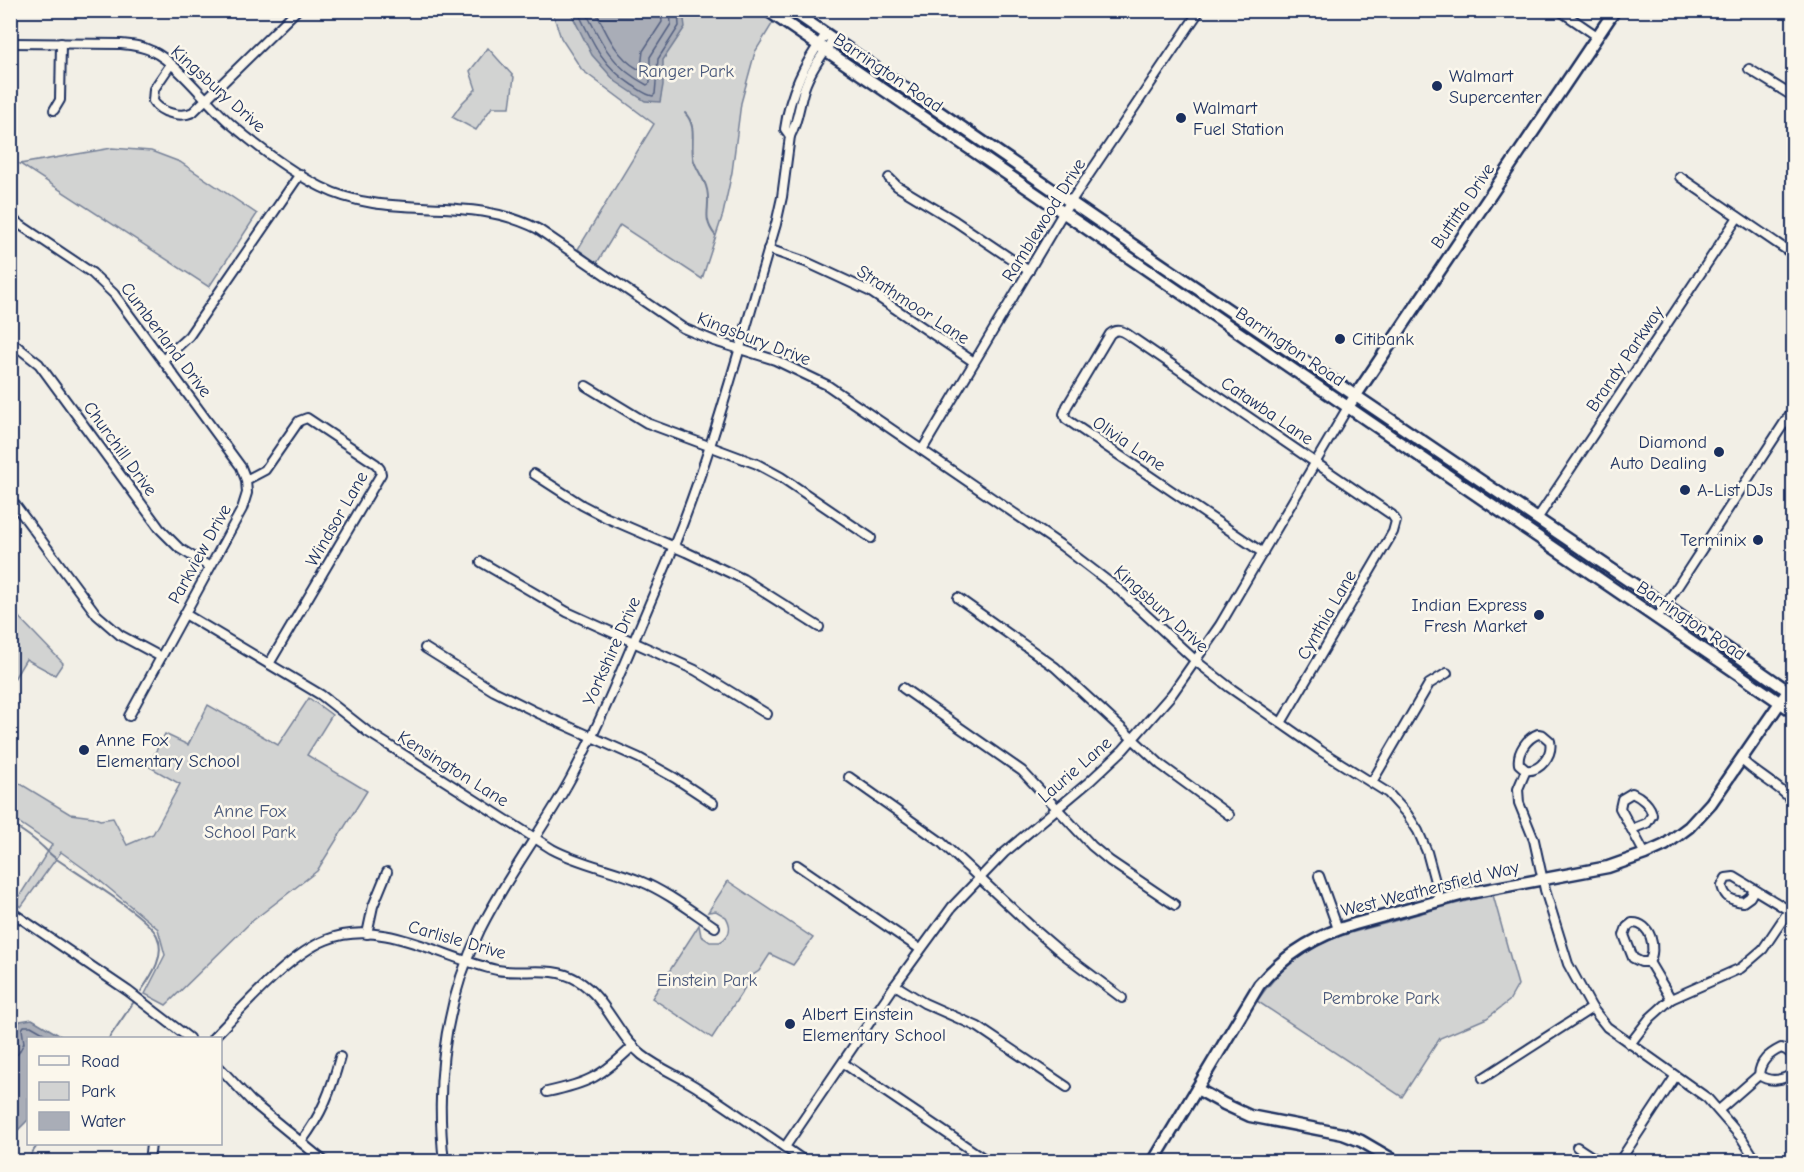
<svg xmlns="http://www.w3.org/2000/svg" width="1804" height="1172" font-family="'Comic Neue',sans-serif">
<rect width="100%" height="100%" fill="#f2efe6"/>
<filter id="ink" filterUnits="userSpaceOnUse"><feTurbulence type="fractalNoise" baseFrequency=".0167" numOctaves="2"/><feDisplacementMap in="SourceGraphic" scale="12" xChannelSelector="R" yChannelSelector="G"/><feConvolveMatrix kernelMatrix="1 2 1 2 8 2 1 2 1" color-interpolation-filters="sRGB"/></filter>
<g filter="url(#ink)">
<g fill="#d2d3d2" stroke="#768198" stroke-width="1.5">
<polygon points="758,10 774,21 755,52 741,103 732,172 723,214 702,279 620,225 597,263 578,249 654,124 582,70 561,38 552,11"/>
<polygon points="488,48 514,77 510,107 492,107 476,130 452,117 462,103 476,89 470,71"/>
<polygon points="112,148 151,151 180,162 257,214 209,287 20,164"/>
<polygon points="11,609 63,663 55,675 26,659 11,684"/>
<polygon points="309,698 332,715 307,755 367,791 317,871 251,922 166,1005 145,994 165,955 158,929 93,875 61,852 21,907 15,903 52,845 11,817 11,778 70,814 93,817 100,820 113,818 127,845 153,834 180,784 148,766 165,734 188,745 208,705 278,745"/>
<path d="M 728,881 L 813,938 L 793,965 L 770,954 L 759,971 L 753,975 L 712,1038 L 652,998 L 699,925 L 701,936 L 710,942 L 720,942 C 730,936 732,927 726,917 L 716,911 L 708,912 Z"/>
<path d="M 1493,895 L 1518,985 L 1509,1001 L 1487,1018 L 1440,1038 L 1402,1097 L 1257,1001 C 1270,982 1285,966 1305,953 C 1331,936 1362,930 1391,922 C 1425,912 1458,902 1493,895 Z"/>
</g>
<g fill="#a9adb7" stroke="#707b93" stroke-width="1.5">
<polygon points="570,11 683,11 685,27 663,60 663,85 660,102 645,101 615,81 592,55"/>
<polygon points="32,1019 64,1038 28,1038 28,1120 17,1131 11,1127 11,1050 15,1049 18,1042 15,1027 20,1021"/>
</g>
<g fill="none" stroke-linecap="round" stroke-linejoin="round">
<g stroke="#546182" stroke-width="1.5">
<path d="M 577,10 C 592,41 602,66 632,85 C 639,89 645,95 653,96 L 655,94 L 658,59 L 679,26 L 678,10"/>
<path d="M 585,10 C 601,43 613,68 647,85 L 650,83 L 650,57 L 671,24 L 670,10"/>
<path d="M 595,10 C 606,32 616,57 638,69 L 641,67 L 643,51 L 662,22 L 661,10"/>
<polyline points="10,1056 18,1054 24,1043 22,1029 24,1026 31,1026 52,1038"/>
</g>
<g stroke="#707b93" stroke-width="2">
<path d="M 685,113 C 697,126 691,140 693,157 C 694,166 703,177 706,186 C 713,206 700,216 715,235"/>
<path d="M 10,823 C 19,829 29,835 37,842 C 44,847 50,855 58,860 C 78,874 149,917 157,936 C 166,955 152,975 141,991"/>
<polyline points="109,1038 133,1003"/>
<polyline points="26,1162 38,1144"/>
</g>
<g stroke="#1b2f5e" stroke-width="12">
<g id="minor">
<polyline points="1559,10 1597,36"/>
<path d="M 10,43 L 121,44 C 132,45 142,46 152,51 C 178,63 208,105 232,125 C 258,147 291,172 321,187 C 389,222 467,192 538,229 L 683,328 L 714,341 L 775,360 L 827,385 L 1062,546 L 1118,589 L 1197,662 L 1229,687 L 1321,751 L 1388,793 L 1407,814 L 1418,831 L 1427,852 L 1440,900"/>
<path d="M 171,64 L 154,89 L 153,101 C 160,113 181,118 193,112 L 297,10"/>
<polyline points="1749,69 1794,97"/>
<polyline points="54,110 60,100 61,43"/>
<path d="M 790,136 L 785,129 C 790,93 804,64 826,34"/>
<polyline points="1680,177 1794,255"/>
<polyline points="889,178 897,186 955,221 1029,271"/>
<polyline points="10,218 92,273 114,294 241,467 246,480"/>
<polyline points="768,249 806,262 869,291 974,362"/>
<polyline points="10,341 39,364 160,529 179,548 210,567"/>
<polyline points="163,360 189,336 300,174"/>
<polyline points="586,386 647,423 757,464 781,477 871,538"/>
<polyline points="922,450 1063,213 1200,10"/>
<polyline points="534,474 582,505 605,517 686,552 743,579 819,627"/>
<polyline points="10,498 97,615 120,635 161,657"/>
<polyline points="1537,519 1738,217"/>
<path d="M 1263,553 L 1066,419 L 1064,414 L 1067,406 L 1110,334 C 1116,329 1121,330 1127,334 L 1392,515 L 1396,521 L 1393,532 L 1281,723"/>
<polyline points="481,562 567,612 695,670 767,714"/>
<polyline points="958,598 1055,667 1161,765 1229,815"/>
<path d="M 185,614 L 321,695 L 368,732 L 552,849 C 580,864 611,869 640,881 C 667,892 691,911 715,927"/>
<polyline points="1657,618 1794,408"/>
<polyline points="425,648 494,691 536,712 639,758 675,778 713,803"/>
<polyline points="903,688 1022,771 1092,846 1110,861 1175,905"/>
<polyline points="129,716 242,509 247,493 246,480 265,470 299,421 307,418 376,464 380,469 381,474 269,664"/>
<path d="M 1538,734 L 1543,735 L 1550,741 C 1553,755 1540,772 1526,770 L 1519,764 C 1517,752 1527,738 1538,734 Z"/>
<path d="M 1741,759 C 1757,776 1780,785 1794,803"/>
<polyline points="1526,770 1518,789 1519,803 1534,840 1545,890 1568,964 1592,1008 1607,1027 1707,1098 1741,1137 1757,1162"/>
<polyline points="849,777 941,842 1034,929 1062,953 1122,998"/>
<polyline points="1372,782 1429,684 1447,673"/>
<path d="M 1632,829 L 1647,823 L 1652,815 C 1651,805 1641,797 1632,793 L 1622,799 L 1620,808 L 1645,854"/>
<polyline points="797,865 920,949"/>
<polyline points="1319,876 1338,929"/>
<path d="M 1754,890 L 1750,897 L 1743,902 C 1731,900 1725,898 1722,886 L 1726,878 L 1734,877 L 1790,911"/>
<polyline points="10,911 128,991 189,1038"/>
<path d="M 1632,923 C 1651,922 1657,949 1649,962 L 1641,962 L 1633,958 L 1624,935 L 1627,927 Z"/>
<polyline points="367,934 373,906 387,872"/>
<polyline points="1649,962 1671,999"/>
<polyline points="895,985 924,1003 978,1027 1067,1087"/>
<path d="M 213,1038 C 242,1009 288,955 326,940 C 382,917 444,959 497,970 C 525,975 551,965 577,980 C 607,998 616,1034 642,1055 C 660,1069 682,1077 701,1090 C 737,1113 771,1138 806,1162"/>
<polyline points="1630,1044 1650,1018 1671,999 1741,968 1763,949 1794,903"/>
<polyline points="843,1063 989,1162"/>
<polyline points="220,1068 251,1101 325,1162"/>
<path d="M 1759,1075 C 1770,1083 1783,1080 1794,1073"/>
<polyline points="1483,1078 1592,1008"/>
<path d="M 547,1092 C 589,1083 602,1076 633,1046"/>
<path d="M 1719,1110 L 1759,1075 C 1760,1061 1769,1054 1781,1048 L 1786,1050 L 1794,1056"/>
<path d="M 301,1142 C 322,1114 331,1091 340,1057"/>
<polyline points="785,1147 895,985 952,907 1004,853 1090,781 1123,750 1172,694 1220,625 1348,407"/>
<polyline points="1577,1147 1600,1162"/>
<polyline points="149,1162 151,1144"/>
<path d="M 444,1162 C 435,1082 445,1002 480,930 C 506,877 543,830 571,778 C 604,716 630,649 658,584 C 709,468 740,345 776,224 L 782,197 L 790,136 C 798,122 799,105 804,89 C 810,71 822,55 833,39"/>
<polyline points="1619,1162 1675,1077"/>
</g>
</g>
<g stroke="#1b2f5e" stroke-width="15">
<g id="tertiary">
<polyline points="1348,407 1615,10"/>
<polyline points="1197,1089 1224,1104 1250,1116 1343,1134 1361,1141 1397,1162"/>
<path d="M 1153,1162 L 1259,985 C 1285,954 1317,935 1355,924 L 1464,894 L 1608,867 L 1645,854 L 1665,845 L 1689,827 L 1711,803 L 1788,691"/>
</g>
</g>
<g stroke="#1b2f5e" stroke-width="15">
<g id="secondary">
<polyline points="767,10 1794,712"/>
<polyline points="791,10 1155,260 1666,606 1794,695"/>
</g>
</g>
<use href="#minor" stroke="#fbf7ec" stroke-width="8"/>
<use href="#tertiary" stroke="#fbf7ec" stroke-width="10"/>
<use href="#secondary" stroke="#fbf7ec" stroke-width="10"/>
</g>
</g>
<g fill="#1b2f5e" stroke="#fbf7ec" stroke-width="2">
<circle cx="1437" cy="86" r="6"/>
<circle cx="1181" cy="118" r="6"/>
<circle cx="1340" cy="339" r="6"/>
<circle cx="1719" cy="452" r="6"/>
<circle cx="1685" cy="490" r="6"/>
<circle cx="1758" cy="540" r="6"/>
<circle cx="1539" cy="615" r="6"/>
<circle cx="84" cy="750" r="6"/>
<circle cx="790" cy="1024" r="6"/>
</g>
<g text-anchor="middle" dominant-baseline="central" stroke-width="5" stroke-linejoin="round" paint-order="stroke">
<g font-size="18" fill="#49587b" stroke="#fbf7ec">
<text x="686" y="71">Ranger Park</text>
<text x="250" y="811">Anne Fox<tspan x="250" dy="21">School Park</tspan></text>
<text x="707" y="980">Einstein Park</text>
<text x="1381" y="998">Pembroke Park</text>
</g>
<g font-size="18" fill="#1b2f5e" stroke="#fbf7ec">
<text transform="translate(888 73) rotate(34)">Barrington Road</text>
<text transform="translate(218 89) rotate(42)">Kingsbury Drive</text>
<text transform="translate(1463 206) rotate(-56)">Buttitta Drive</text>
<text transform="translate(1044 220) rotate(-58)">Ramblewood Drive</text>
<text transform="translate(913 305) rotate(33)">Strathmoor Lane</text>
<text transform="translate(754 339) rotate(21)">Kingsbury Drive</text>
<text transform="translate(166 340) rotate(53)">Cumberland Drive</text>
<text transform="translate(1290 347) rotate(34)">Barrington Road</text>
<text transform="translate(1625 359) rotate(-56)">Brandy Parkway</text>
<text transform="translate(1267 411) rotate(34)">Catawba Lane</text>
<text transform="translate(1129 444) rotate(34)">Olivia Lane</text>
<text transform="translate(120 449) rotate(54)">Churchill Drive</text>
<text transform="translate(337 519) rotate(-60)">Windsor Lane</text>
<text transform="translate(200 554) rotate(-61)">Parkview Drive</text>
<text transform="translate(1161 609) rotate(42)">Kingsbury Drive</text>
<text transform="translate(1327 615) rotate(-60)">Cynthia Lane</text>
<text transform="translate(1691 621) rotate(34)">Barrington Road</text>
<text transform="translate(612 651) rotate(-66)">Yorkshire Drive</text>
<text transform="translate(453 769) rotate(32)">Kensington Lane</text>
<text transform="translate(1075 770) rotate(-41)">Laurie Lane</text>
<text transform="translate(1430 889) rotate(-14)">West Weathersfield Way</text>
<text transform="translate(457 940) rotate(16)">Carlisle Drive</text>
</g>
<g font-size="18" fill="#1b2f5e" stroke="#fbf7ec" text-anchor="start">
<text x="1449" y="76">Walmart<tspan x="1449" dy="21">Supercenter</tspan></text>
<text x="1193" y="108">Walmart<tspan x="1193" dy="21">Fuel Station</tspan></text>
<text x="1352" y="339">Citibank</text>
<text x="1707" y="442" text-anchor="end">Diamond<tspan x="1707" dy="21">Auto Dealing</tspan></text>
<text x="1697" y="490">A-List DJs</text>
<text x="1746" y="540" text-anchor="end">Terminix</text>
<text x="1527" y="605" text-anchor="end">Indian Express<tspan x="1527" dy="21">Fresh Market</tspan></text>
<text x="96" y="740">Anne Fox<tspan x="96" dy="21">Elementary School</tspan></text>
<text x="802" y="1014">Albert Einstein<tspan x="802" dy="21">Elementary School</tspan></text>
</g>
</g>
<rect width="1804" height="1172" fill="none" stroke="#fbf7ec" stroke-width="36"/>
<rect x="18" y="18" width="1768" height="1136" fill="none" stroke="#1b2f5e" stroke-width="2" filter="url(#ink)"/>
<rect x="27" y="1037" width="195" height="108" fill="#fbf7ec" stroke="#a1a7b3" stroke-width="1.5"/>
<rect x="39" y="1056" width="30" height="9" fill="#fbf7ec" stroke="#a1a7b3" stroke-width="1.5"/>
<text x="81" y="1067" font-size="18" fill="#1b2f5e">Road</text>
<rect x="39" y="1082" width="30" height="18" fill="#d2d3d2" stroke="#a1a7b3" stroke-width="1.5"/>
<text x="81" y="1097" font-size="18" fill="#1b2f5e">Park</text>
<rect x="39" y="1112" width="30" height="18" fill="#a9adb7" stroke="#a1a7b3" stroke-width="1.5"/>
<text x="81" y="1127" font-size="18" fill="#1b2f5e">Water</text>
</svg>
